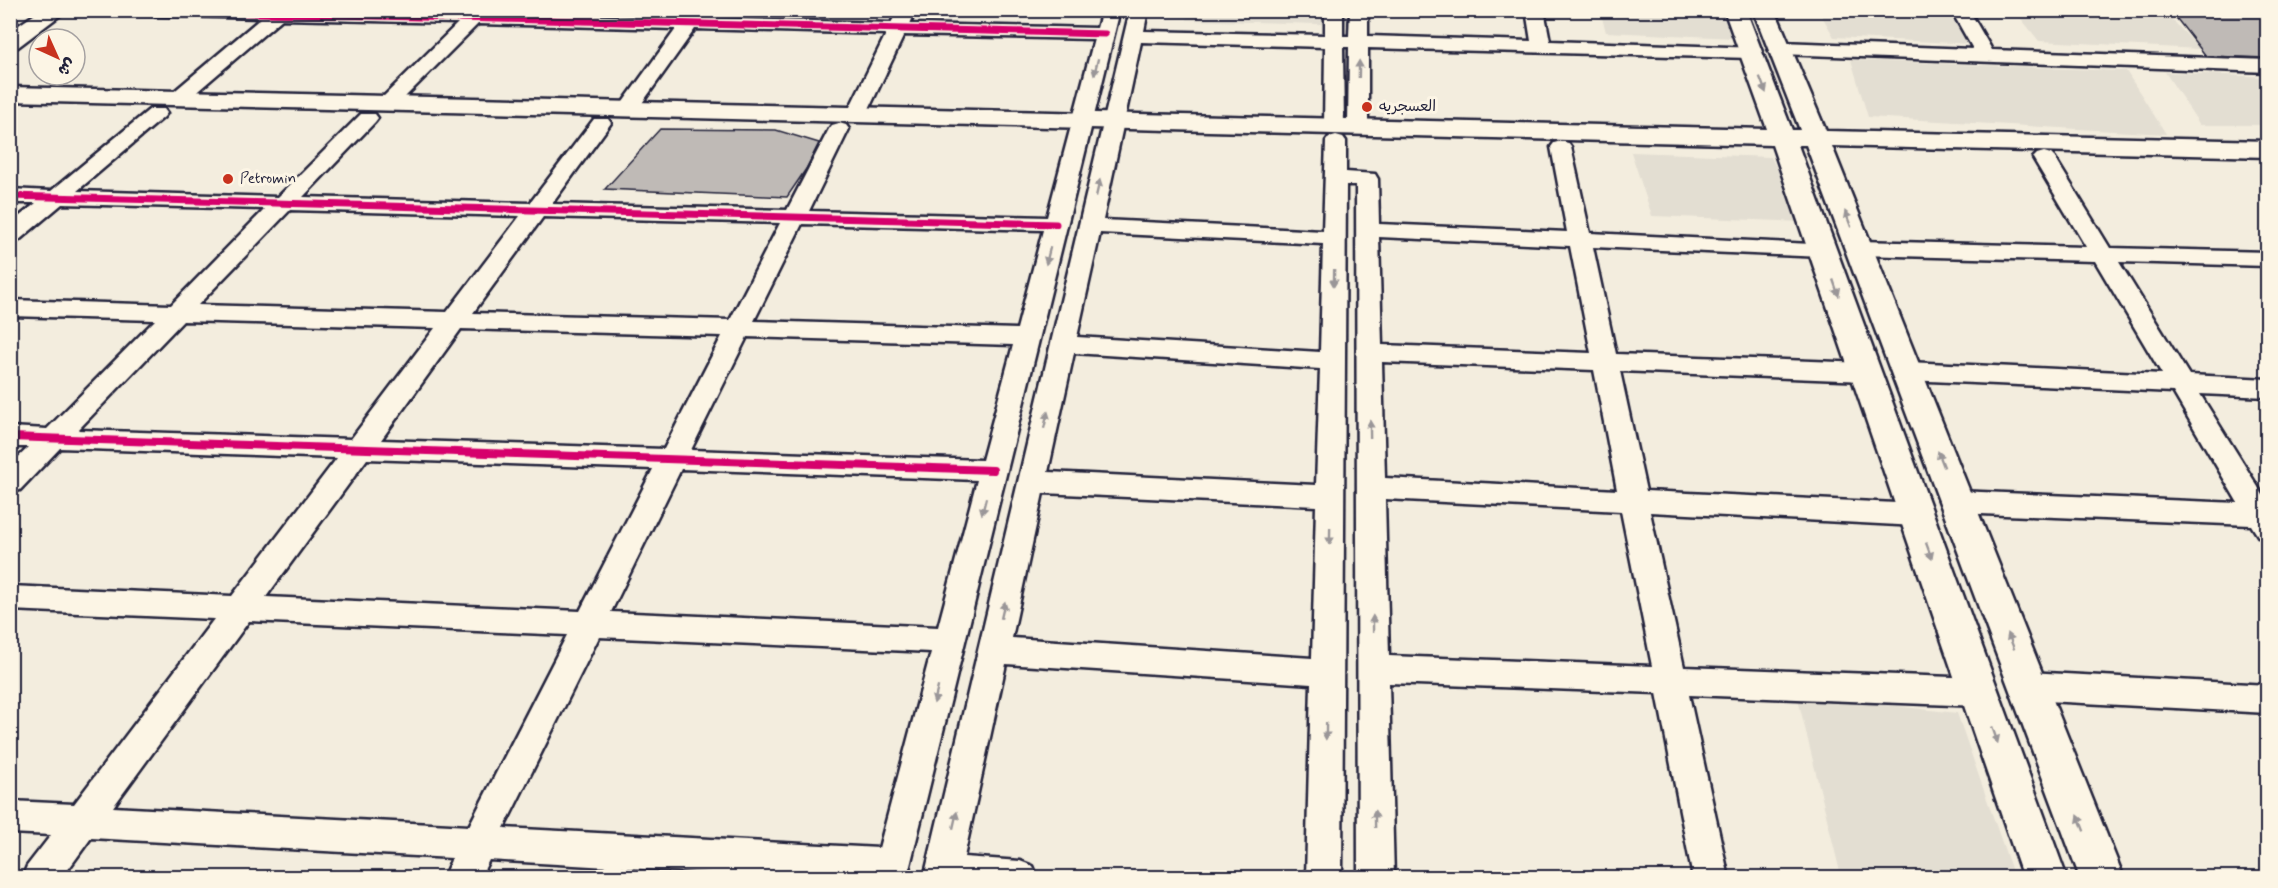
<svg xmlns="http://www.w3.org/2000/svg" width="2278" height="888" font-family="Mynerve,'Playpen Sans Arabic',sans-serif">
<rect width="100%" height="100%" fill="#f3edde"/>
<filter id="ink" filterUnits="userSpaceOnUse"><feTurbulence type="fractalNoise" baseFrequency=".0167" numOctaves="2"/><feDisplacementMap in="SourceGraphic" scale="12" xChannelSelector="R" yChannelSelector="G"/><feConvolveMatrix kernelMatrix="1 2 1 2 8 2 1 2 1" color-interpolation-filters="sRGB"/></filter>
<g filter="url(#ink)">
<g fill="#e3ded2">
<polygon points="1347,10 1348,25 1187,20 1187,11"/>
<polygon points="1600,11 1723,11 1735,38 1606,32"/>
<polygon points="1819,11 1968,11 1993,45 1834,37"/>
<polygon points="2015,11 2164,11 2200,49 2039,41"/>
<polygon points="1851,60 2126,71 2166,134 1868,117"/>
<polygon points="2165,72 2267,77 2267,125 2200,125"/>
<polygon points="1631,152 1771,157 1803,222 1652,216"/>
<polygon points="1797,695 1957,713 2014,877 1881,878 1840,872"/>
</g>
<g fill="#bfbab6" stroke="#22223b" stroke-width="1.5">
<polygon points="2170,10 2268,10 2268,58 2206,56"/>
<polygon points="660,129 776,130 819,143 806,169 787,197 605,189"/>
</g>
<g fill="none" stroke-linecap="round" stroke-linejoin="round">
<g stroke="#22223b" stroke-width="5">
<g id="street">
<path d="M 130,10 L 469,13 L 471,10 L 490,10 L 489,13 L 684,18 L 690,10 L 704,10 L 706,13 L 702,18 L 891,23 L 898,10 L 916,10 L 910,24 L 1097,28 L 1102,10 L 1120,10 L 907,878 L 796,878 L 489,860 L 480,878 L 443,878 L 452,858 L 91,838 L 62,878 L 22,878 L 27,866 L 51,835 L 10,833 L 10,801 L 74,804 L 214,619 L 10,610 L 10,586 L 232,596 L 337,458 L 60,448 L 20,490 L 10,493 L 10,465 L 29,447 L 10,447 L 10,427 L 47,429 L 155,320 L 10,316 L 10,300 L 171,305 L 265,209 L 62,204 L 18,241 L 10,243 L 10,224 L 36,203 L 10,203 L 10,189 L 51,191 L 150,109 L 164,109 L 167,113 L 164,117 L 77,191 L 278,197 L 361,114 L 375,114 L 378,118 L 375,122 L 303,197 L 530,203 L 594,119 L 608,119 L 611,123 L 552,204 L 787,210 L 829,129 L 832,125 L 839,123 L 846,125 L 849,129 L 809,211 L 1047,217 L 1094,39 L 904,35 L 866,115 L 863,119 L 849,119 L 846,115 L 886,34 L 695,29 L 635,113 L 621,113 L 618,109 L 676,29 L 478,24 L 395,107 L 381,107 L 378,103 L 381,99 L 458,23 L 282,19 L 185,102 L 171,102 L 168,98 L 171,94 L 261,18 L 139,15 ZM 290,210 L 520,216 L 447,312 L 198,305 ZM 543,217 L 780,223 L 730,320 L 473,313 ZM 802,224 L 1043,230 L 1017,329 L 754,321 ZM 183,321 L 435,328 L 351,439 L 78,430 ZM 461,329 L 722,336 L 664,449 L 381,440 ZM 747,337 L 1013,345 L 982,460 L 691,450 ZM 367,459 L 653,469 L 580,611 L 266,597 ZM 681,469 L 977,480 L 938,627 L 611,612 ZM 249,621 L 567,635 L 469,826 L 113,807 ZM 599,637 L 931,652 L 879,848 L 504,828 Z"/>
<path d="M 1130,10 L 1148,10 L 1144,31 L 1325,35 L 1325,10 L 1343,10 L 1343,36 L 1349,36 L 1350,10 L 1368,10 L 1368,36 L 1531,41 L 1526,10 L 1544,10 L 1550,41 L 1758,48 L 1760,52 L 1758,56 L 1751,58 L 1368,48 L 1368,127 L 1365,131 L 1358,133 L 1351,131 L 1348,127 L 1349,47 L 1343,47 L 1344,127 L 1341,131 L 1334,133 L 1327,131 L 1324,127 L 1325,47 L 1141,42 L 1103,220 L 1323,231 L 1326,141 L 1329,137 L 1336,135 L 1343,137 L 1346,141 L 1346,172 L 1375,174 L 1378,179 L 1379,224 L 1567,232 L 1551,147 L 1554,143 L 1561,141 L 1568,143 L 1571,147 L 1590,233 L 1831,245 L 1835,250 L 1831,255 L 1823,257 L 1593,247 L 1616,354 L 1866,363 L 1875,366 L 1879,372 L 1875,378 L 1866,381 L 1620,371 L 1646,491 L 1917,504 L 1927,507 L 1931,515 L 1927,523 L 1917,526 L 1650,512 L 1684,667 L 1979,678 L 1990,682 L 1995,692 L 1990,702 L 1979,706 L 1689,695 L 1729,878 L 1693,878 L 1657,693 L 1389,683 L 1394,878 L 1358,878 L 1356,185 L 1346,185 L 1342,878 L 1306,878 L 1311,684 L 1006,664 L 964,857 L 1020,861 L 1033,866 L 1038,878 L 924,878 ZM 1100,233 L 1323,244 L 1320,352 L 1077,337 ZM 1379,237 L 1570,246 L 1591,353 L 1382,345 ZM 1074,353 L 1320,369 L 1316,485 L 1048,472 ZM 1382,362 L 1594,370 L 1617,490 L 1385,478 ZM 1043,493 L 1316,506 L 1312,658 L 1012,638 ZM 1385,499 L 1621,511 L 1652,666 L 1389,656 Z"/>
<polygon points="1951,10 1969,10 1992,50 2268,60 2268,72 1780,54 1773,52 1771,48 1773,44 1780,42 1973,49"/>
<polygon points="2044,152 2051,154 2055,158 2110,248 2268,252 2268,266 2119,262 2189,375 2268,379 2268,397 2200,394 2268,503 2268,539 2258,536 2251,525 1957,513 1947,509 1943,502 1947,495 1957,491 2238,503 2173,392 1907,380 1898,377 1894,371 1898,365 1907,362 2162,374 2095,261 1859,255 1851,253 1848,248 1851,243 1859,241 2086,247 2033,158 2037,154"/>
<polygon points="2028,672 2268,685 2268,713 2028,700 2017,696 2012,686 2017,676"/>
</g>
</g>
<g stroke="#22223b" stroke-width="5">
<g id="secondary">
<polygon points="41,10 67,10 18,47 10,49 10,31"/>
<polygon points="1724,10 1746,10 1792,130 1800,130 1753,10 1775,10 1826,131 2268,141 2268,157 1832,146 2124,878 2080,878 1806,145 1798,145 2067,878 2023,878 1772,145 10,101 10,87 1767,129"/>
</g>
</g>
<use href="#street" fill="#fcf5e5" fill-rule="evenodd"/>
<use href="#secondary" fill="#fcf5e5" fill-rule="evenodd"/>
<g stroke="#fcf5e5" stroke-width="10">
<g id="cycleway-far1">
<polyline points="139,10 1105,34"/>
<polyline points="10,196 1056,224"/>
</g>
</g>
<g stroke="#fcf5e5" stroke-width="12">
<polyline id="cycleway" points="10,437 993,470"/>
</g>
<use href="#cycleway-far1" stroke="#d6006c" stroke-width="7"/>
<use href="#cycleway" stroke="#d6006c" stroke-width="8"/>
</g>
<defs><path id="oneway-solid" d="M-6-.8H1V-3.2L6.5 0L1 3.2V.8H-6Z" transform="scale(1.5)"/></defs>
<g fill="#9a9698">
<use href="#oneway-solid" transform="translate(1096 67) rotate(104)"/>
<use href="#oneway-solid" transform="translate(1359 69) rotate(-89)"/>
<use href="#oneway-solid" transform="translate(1763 85) rotate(69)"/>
<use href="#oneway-solid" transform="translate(1098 188) rotate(-77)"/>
<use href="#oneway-solid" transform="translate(1848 219) rotate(-111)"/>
<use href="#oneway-solid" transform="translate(1048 256) rotate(104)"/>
<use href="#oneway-solid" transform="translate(1334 278) rotate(91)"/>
<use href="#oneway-solid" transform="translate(1836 288) rotate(71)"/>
<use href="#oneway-solid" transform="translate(1046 420) rotate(-77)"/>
<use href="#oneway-solid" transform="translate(1370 429) rotate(-91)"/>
<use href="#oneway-solid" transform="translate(1941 459) rotate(-111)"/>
<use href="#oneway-solid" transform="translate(984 506) rotate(104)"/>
<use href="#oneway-solid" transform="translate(1330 536) rotate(91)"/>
<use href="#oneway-solid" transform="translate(1929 551) rotate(70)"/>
<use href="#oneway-solid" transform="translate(1003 610) rotate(-77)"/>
<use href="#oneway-solid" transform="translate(1373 624) rotate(-91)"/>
<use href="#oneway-solid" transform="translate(2011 641) rotate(-111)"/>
<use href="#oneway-solid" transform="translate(936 695) rotate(104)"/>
<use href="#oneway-solid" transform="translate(1326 731) rotate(91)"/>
<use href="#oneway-solid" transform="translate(1995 735) rotate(71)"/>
<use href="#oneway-solid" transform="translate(1375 819) rotate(-91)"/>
<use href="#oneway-solid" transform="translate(955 820) rotate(-77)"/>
<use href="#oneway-solid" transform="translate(2081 823) rotate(-111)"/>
</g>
</g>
<g fill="#c8321e" stroke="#fcf5e5" stroke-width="2">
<circle cx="1367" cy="107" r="6"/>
<circle cx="228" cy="179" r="6"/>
</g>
<g text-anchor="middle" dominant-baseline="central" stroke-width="6" stroke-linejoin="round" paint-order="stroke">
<g font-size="15" fill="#22223b" stroke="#fcf5e5" text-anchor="start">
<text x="1379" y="107">العسجريه</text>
<text x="240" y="179">Petromin</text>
</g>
</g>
<rect width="2278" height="888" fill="none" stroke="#fcf5e5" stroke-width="36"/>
<rect x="18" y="18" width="2242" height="852" fill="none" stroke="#22223b" stroke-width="2" filter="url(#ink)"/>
<g transform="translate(57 57) rotate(135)"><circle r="28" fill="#fcf5e5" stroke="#a5a1a1" stroke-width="1.5"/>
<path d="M0-4.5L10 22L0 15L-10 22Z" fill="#c8321e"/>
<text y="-9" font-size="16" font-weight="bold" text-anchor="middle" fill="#22223b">ش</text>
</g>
</svg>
